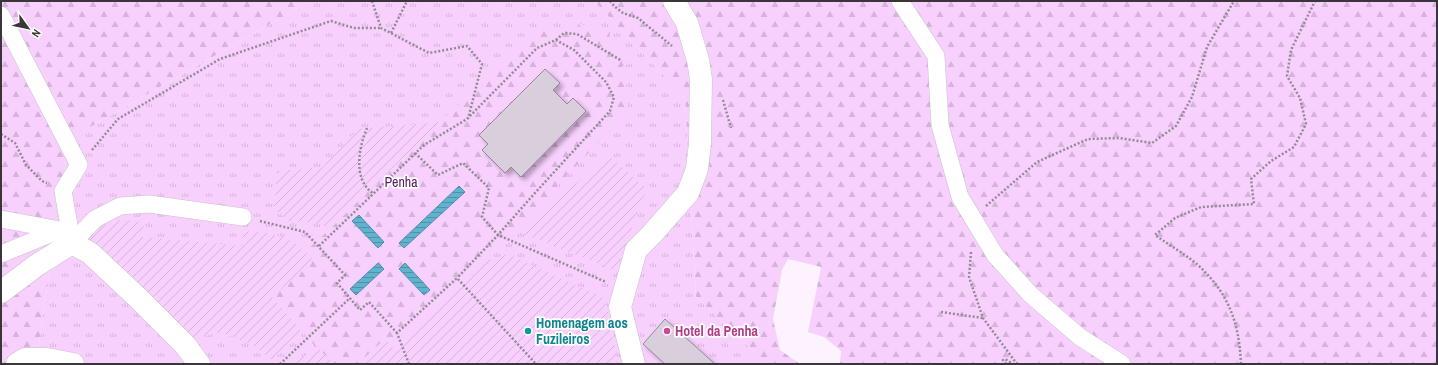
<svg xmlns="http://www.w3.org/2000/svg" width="1438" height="365" font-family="'Archivo Narrow',sans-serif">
<defs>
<pattern id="grass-tufts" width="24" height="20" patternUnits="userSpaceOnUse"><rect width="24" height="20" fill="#f8d0fe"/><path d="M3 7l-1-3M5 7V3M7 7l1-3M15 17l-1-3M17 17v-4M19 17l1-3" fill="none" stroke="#d5b3da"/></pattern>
<pattern id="forest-firs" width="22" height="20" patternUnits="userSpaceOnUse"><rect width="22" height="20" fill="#f8d0fe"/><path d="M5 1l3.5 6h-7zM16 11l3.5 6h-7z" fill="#d5b3da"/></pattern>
<pattern id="garden-furrows" width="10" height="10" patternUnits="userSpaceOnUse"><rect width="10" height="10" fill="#f8d0fe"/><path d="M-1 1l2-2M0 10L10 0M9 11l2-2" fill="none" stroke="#d5b3da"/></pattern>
<pattern id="water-rules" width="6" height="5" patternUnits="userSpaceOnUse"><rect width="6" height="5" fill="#60b3cf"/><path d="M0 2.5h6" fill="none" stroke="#5092a9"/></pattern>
<filter id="shadow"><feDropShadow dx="3.5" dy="3.5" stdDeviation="2" flood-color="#0004"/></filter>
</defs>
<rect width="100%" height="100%" fill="#fcf3fe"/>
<polygon fill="url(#grass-tufts)" points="310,1 594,1 685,98 696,297 767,364 36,364 69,139"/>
<g fill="url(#forest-firs)">
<polygon points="1,1 310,1 69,139 36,364 1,364"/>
<polygon points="594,1 1437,1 1437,364 831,364 840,363 841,351 824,337 808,332 821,267 788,259 782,270 773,319 780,350 800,364 767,364 696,297 685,98"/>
<path d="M 580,24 L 597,28 L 610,32 L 609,39 L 621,50 L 630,63 L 619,68 C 639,106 624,119 596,145 L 486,261 L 393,348 L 385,339 L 358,364 L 335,364 L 316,347 L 272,297 L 312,260 L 305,252 L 331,228 L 337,220 L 439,122 L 538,34 C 552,27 561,25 576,31 Z"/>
</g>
<g fill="url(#garden-furrows)">
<polygon points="439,122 331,228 316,223 287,221 274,207 277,171 323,167 358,129"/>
<polygon points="609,156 646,188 617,271 519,232"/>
<path d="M 121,220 L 144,222 L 143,237 L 242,246 L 243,231 C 254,232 268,232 279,236 C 292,240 304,250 313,260 L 272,297 L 303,333 L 272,360 L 251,344 L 220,332 L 187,341 L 85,249 L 90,239 L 103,225 Z"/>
<polygon points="508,254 606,299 618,364 358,364 385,339 393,348 486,261"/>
<polygon points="316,347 335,364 293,364"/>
</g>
<g fill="url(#water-rules)" stroke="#548da2">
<polygon points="459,186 465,192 404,248 399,243"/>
<polygon points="359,215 384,242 378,248 352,221"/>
<polygon points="378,263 384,269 356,295 350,289"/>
<polygon points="405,263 430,290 424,295 399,269"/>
</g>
<g fill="#d9cfdc" stroke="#948a96" filter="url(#shadow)">
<polygon points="545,69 560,83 553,90 567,104 573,98 586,111 521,177 511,167 505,173 482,150 488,144 479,135"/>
<polygon points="665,319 715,364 665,364 643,344"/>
</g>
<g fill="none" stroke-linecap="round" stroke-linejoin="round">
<g stroke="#cac0cc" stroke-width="18">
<g id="minor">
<polyline points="900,1 936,56 940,125 960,197 995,255 1031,295 1080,337 1122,364"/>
<polyline points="1,15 79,165 63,191 72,243"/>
<polyline points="1,219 60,230 72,243"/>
<polyline points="72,243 95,219 120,206 149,204 243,217"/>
<polyline points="1,254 60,230"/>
</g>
</g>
<g stroke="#cac0cc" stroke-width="23">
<g id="tertiary">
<polyline points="1,292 37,265 72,243 90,253 137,297 186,346 199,364"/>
<polyline points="17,364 25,359 47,359 73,364"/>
<polyline points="634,364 620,307 636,250 652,234 688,193 697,169 700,143 701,79 698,60 687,23 674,1"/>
</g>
</g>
<g stroke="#928b93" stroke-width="2.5" stroke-dasharray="2 2" stroke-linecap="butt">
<polyline points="372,1 381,28 429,53 467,46 482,64 468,119"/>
<polyline points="610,1 614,6 623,13 638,18 672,46"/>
<polyline points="391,33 407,1"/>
<polyline points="556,40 564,33 577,34 622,61"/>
<polyline points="723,100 731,128"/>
<path d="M 367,128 C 359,147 353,177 371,192 L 374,192"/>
<polyline points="1,134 15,143 26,165 42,181 47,183"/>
<polyline points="92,150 118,119 220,59 331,21 354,28 381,28"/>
<polyline points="415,153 438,175 463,163 489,188 482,217 498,235 606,282"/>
<polyline points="986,206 1037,162 1088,139 1119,138 1152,143 1176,126 1192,97 1207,47 1234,1"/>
<polyline points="260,221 305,232 345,275 337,283 360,310 369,302 397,333"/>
<polyline points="319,246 424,145 467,119 537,48 556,40 574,50 606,82 614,97 610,111 534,194 498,235 457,278"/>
<polyline points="971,252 969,277 983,318 1017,364"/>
<polyline points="941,312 983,318"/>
<polyline points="280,364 350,298"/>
<polyline points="409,364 397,333 457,278 536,364"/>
<polyline points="1006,364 1003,360 1005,359 1013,364"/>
<path d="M 1241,364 C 1239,322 1229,294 1198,265 C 1185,254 1169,245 1155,235 L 1175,218 L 1201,207 L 1254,204 L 1251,179 L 1271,161 L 1294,147 L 1306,124 L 1300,98 L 1287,76 L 1291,50 L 1315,1"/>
</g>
<use href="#minor" stroke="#fff" stroke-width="17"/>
<use href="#tertiary" stroke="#fff" stroke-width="22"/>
</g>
<circle fill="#0f9aa8" stroke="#fff" stroke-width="1.5" cx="528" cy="331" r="4"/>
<circle fill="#d1479c" stroke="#fff" stroke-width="1.5" cx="667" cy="331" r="4"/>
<g text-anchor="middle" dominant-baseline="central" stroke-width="3.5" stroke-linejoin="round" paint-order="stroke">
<g font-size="14" fill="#582061" stroke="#fff">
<text x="401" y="182">Penha</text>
</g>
<g font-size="14" font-weight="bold" fill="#0d838f" stroke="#fff" text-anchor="start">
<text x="536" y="323">Homenagem aos<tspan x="536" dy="16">Fuzileiros</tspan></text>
</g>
<g font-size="14" font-weight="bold" fill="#b23c85" stroke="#fff" text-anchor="start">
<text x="675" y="331">Hotel da Penha</text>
</g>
</g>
<rect width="1438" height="365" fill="none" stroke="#393539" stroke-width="4"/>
<g transform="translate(28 28) rotate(123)" stroke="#ffffff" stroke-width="3" paint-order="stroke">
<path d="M0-3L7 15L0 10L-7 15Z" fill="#393539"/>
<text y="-6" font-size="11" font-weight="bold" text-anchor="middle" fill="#393539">N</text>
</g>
</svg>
